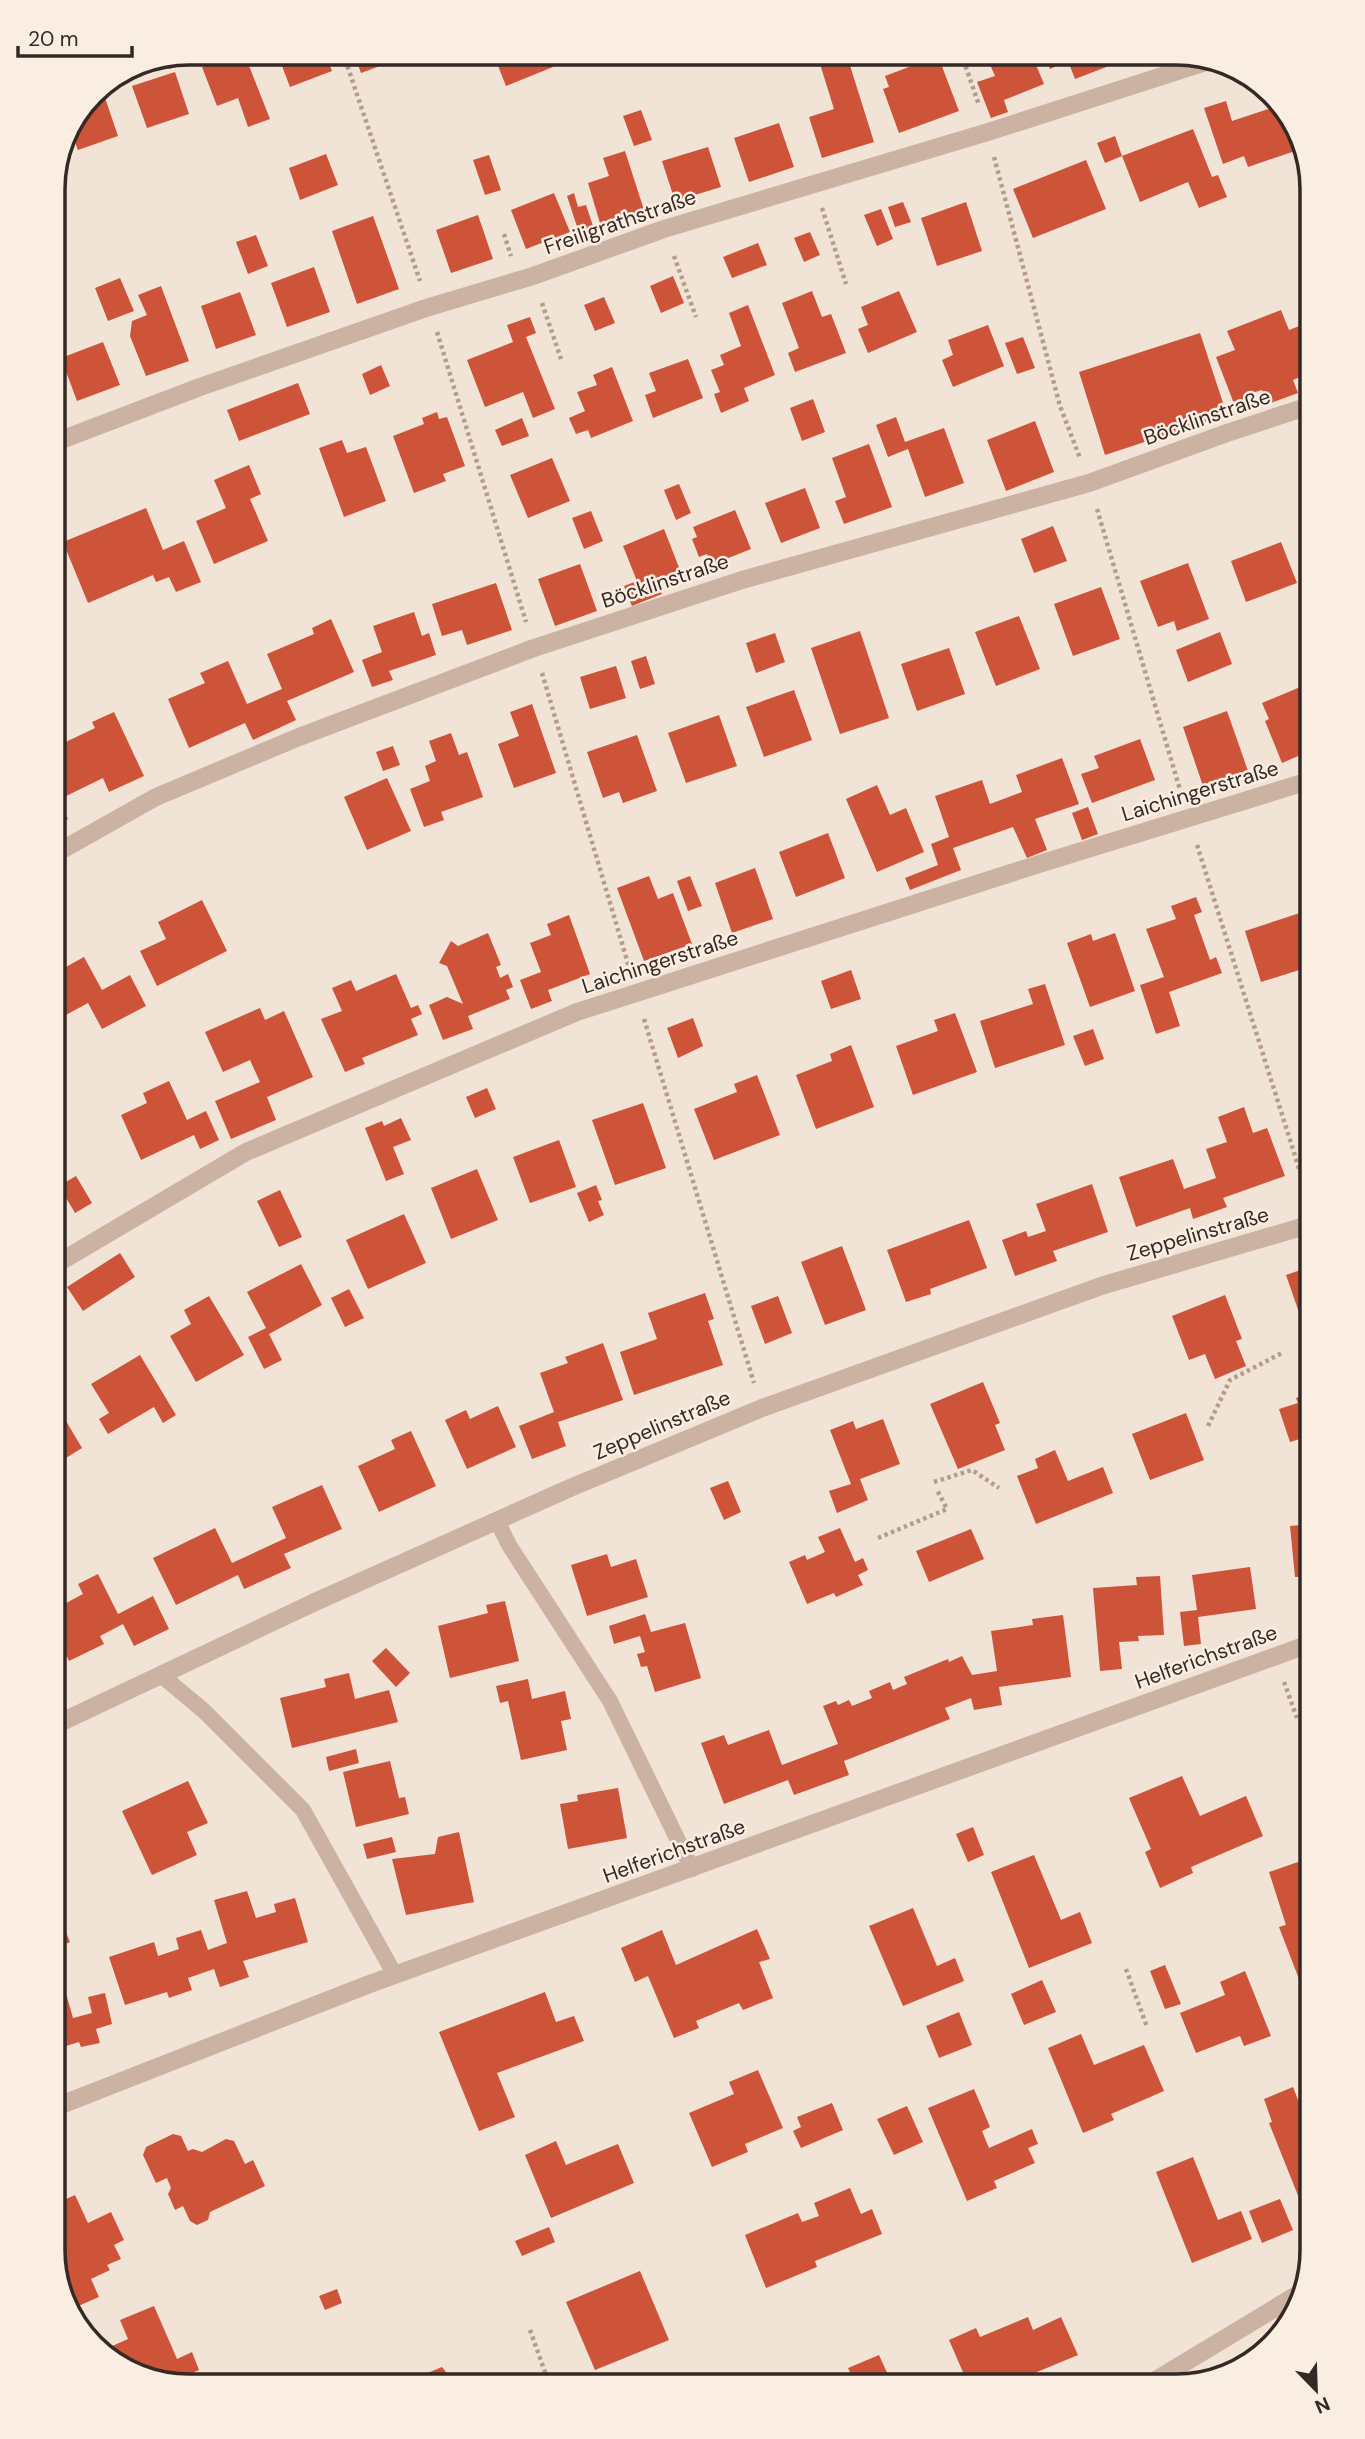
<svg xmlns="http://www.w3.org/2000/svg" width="1365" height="2439" font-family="'DM Sans',sans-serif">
<rect width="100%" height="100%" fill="#f2e3d7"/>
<g fill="#cd5339">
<polygon points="238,53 244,53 270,119 248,127 238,98 217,106 202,67"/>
<polygon points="277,53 325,53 332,71 290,87"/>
<polygon points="354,53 415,53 361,73"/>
<polygon points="493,53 547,53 553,67 506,86"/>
<polygon points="578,53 608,53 582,63"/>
<polygon points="985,53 1031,53 1044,84 1004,100 1008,112 991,118 977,82 995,76"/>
<polygon points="1043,53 1119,53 1122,61 1075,79 1068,61 1050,69"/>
<polygon points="179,54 183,65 169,69 165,57"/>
<polygon points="847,56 874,142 822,158 809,117 834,109 820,64"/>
<polygon points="938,56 959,111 899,133 883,89 889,87 885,76"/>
<polygon points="175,72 189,114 147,128 132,86"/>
<polygon points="103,92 118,136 78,150 69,127 89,97"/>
<polygon points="1226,101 1232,121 1277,106 1302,136 1304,148 1248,167 1244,156 1223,164 1204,108"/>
<polygon points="641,110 652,140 634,146 623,116"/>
<polygon points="779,123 794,167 749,182 734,138"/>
<polygon points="1193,129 1212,177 1218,175 1227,197 1199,208 1188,182 1140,202 1122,156 1105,163 1097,143 1115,136 1122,156"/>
<polygon points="708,147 721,187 675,201 662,161"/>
<polygon points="625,151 644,210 600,223 588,183 609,176 603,158"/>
<polygon points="326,154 338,185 300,200 289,168"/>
<polygon points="489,155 501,190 485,195 473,160"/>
<polygon points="1086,160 1106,209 1033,238 1013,189"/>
<polygon points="554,193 570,232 526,249 511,210"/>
<polygon points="574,193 578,207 586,205 596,235 581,239 567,196"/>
<polygon points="903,202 911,222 895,227 888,207"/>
<polygon points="966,202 982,251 937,266 921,218"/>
<polygon points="881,209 893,239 877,246 864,215"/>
<polygon points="478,215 493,259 451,273 436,230"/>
<polygon points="373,216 399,289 357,304 332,231"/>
<polygon points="810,232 820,255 804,262 794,238"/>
<polygon points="256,235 268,266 248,274 236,242"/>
<polygon points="758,243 767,265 732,278 723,257"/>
<polygon points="314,267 330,312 287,327 271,283"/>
<polygon points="673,276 684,303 661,313 650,286"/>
<polygon points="120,278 134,311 108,321 95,288"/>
<polygon points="161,286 189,361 146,376 130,336 132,321 147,315 138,295"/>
<polygon points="812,291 822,317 831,314 846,353 795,372 788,353 799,348 782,303"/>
<polygon points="899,291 917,332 868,353 858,329 868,325 861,307"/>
<polygon points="240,292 256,335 216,349 201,306"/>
<polygon points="604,297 615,323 595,331 584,305"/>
<polygon points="748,305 775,375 744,388 749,401 721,413 714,394 720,392 711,370 724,365 720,355 741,346 729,313"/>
<polygon points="1281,310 1289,330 1312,321 1312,372 1293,380 1298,393 1268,404 1262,390 1252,393 1256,407 1238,414 1216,357 1235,350 1227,331"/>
<polygon points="530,317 536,333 526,337 555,409 533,418 523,392 485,407 467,360 513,342 507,325"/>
<polygon points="988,325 1004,366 953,387 942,360 953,355 948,340"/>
<polygon points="1200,333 1227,415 1105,455 1079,372"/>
<polygon points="1023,337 1035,368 1017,374 1005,343"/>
<polygon points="103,342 120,385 77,401 61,358"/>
<polygon points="688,359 703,398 653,418 645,395 656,391 649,373"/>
<polygon points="381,365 390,386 370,395 362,374"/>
<polygon points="612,367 633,421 591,438 588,430 576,434 569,418 585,411 577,392 597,385 593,375"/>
<polygon points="298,383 310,414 239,441 227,410"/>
<polygon points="813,399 825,432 802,441 790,408"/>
<polygon points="437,412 439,419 447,417 465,466 443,474 446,481 414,493 393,436 424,424 422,418"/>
<polygon points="896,417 905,442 944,428 964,483 925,497 908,449 888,457 876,425"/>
<polygon points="522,418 529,436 502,446 495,430"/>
<polygon points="1035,421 1054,472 1006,491 987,440"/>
<polygon points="342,440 347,453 366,447 386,501 344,517 319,448"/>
<polygon points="869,444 892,507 844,524 835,501 846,497 832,458"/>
<polygon points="552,458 570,501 528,518 510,475"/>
<polygon points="249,465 261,494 250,499 268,541 214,564 196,521 226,508 214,480"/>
<polygon points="679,484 691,513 676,520 664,490"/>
<polygon points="805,488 820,528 781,543 765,503"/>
<polygon points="53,508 64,529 53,536"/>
<polygon points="146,508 163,550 184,541 201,582 176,592 169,577 156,582 153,575 88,603 63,542"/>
<polygon points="735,510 751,549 711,565 707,554 699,557 692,539 697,537 693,527"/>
<polygon points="591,511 603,541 584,549 572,518"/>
<polygon points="1053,526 1067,561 1034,573 1021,539"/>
<polygon points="664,529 680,570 656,580 662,594 632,606 624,586 637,581 623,546"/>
<polygon points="1281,542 1297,583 1246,602 1231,561"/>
<polygon points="1188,563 1209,619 1177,631 1174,621 1158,627 1140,581"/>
<polygon points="580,564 597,611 555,626 538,579"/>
<polygon points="496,583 512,630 467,645 462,630 442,636 432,604"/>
<polygon points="1101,587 1120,639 1073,656 1054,604"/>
<polygon points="414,612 422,636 429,633 436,655 389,671 393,680 372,687 362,660 382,652 373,626"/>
<polygon points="1019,616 1040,669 996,686 975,632"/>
<polygon points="331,619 354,672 287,701 296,720 279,728 253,740 245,723 189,748 168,699 205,683 200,673 228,661 247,704 282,689 267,654 314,634 312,628"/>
<polygon points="860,631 889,718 840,734 811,648"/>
<polygon points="1220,632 1232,664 1188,682 1176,650"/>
<polygon points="775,633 785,662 756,673 746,643"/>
<polygon points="949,648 965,694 917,711 901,664"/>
<polygon points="646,656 655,684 640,689 631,661"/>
<polygon points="616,666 626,698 590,709 580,677"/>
<polygon points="1312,682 1312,750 1282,763 1265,721 1269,719 1262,703"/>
<polygon points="794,690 812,740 764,757 746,707"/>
<polygon points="532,704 556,773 514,788 498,744 519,736 510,712"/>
<polygon points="1227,711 1248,771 1203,786 1183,727"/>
<polygon points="114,712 144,776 109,792 103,778 58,800 68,819 53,827 53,748 95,728 92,722"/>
<polygon points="719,715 737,766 686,783 668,733"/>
<polygon points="451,733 459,755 467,752 483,797 441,812 444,820 424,827 410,789 430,781 425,766 436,761 429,741"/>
<polygon points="637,735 657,791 623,803 619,792 603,798 587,752"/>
<polygon points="1140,739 1155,780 1092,803 1081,774 1099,768 1094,756"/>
<polygon points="393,746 400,765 383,771 376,752"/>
<polygon points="1062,758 1079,804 1035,819 1047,850 1027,858 1013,827 953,848 961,870 910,890 905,878 938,865 931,844 949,837 935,796 982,780 990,804 1022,792 1016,775"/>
<polygon points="387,778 411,831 367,850 344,797"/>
<polygon points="877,785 890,815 906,808 924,852 877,872 846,799"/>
<polygon points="1088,807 1098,834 1082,840 1072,813"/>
<polygon points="828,833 845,878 796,897 779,852"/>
<polygon points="755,868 773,919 732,933 715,883"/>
<polygon points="649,876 658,899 673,893 692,944 644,961 617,888"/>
<polygon points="690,876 702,906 688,911 677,881"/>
<polygon points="1196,897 1202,912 1194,915 1210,960 1216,957 1222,973 1169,992 1180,1026 1156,1034 1140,985 1164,977 1146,929 1176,919 1171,906"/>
<polygon points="202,900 227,951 157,986 140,951 166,939 158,922"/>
<polygon points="1312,909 1312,966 1261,982 1245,931"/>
<polygon points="569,915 590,974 548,990 552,1001 531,1009 520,980 541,972 530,943 551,935 547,924"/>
<polygon points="488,933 501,965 496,967 500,978 508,974 513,987 506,990 510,999 468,1016 473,1029 443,1040 429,1005 447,997 463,1004 447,966 439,963 451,941 458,946"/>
<polygon points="1115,933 1135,991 1090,1007 1067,943 1091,934 1093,941"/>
<polygon points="84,957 102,990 130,975 146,1006 102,1029 88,1003 53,1022 53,974"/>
<polygon points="851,970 861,999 831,1009 821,981"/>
<polygon points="396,974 411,1008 418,1005 422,1014 411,1019 418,1035 362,1058 365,1064 345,1072 321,1019 342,1011 332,988 351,980 356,991"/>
<polygon points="1045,984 1065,1045 995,1068 980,1021 1033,1004 1028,989"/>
<polygon points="260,1008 265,1020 284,1011 313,1077 267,1097 276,1120 231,1139 215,1101 260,1082 250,1060 223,1072 205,1032"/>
<polygon points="955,1013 977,1072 913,1095 896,1046 938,1031 934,1020"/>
<polygon points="693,1018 703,1046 678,1058 667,1028"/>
<polygon points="1093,1029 1104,1059 1085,1066 1073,1036"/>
<polygon points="851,1045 874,1107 816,1129 796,1075 832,1061 830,1054"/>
<polygon points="757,1075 780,1135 714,1160 694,1109 737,1092 734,1084"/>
<polygon points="169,1081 187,1120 206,1111 219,1140 200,1149 194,1135 141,1160 121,1115 147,1103 143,1093"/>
<polygon points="487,1088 496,1109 475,1118 466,1097"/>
<polygon points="643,1103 666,1168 615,1185 592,1120"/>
<polygon points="1244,1107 1253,1133 1267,1128 1285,1176 1223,1198 1227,1207 1193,1219 1190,1208 1136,1227 1119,1177 1173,1159 1184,1189 1216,1178 1206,1149 1227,1142 1218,1117"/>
<polygon points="401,1118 411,1140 393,1147 404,1174 386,1181 365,1128 382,1121 384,1126"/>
<polygon points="559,1140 576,1187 530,1203 513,1157"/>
<polygon points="477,1169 498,1220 451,1239 431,1188"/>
<polygon points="53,1176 59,1186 76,1176 92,1203 75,1213 65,1196 53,1204"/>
<polygon points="1092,1184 1108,1232 1053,1251 1057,1261 1015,1276 1002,1240 1026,1231 1028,1237 1046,1231 1036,1204"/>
<polygon points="596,1185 602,1200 598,1201 604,1215 589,1222 577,1193"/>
<polygon points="280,1190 302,1237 279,1247 257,1201"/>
<polygon points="404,1214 426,1263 368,1289 346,1240"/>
<polygon points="969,1220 987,1268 930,1289 931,1294 906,1302 887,1250"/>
<polygon points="842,1246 866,1310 825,1325 801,1262"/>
<polygon points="120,1253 135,1277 83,1311 67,1287"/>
<polygon points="301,1264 322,1305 269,1334 282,1360 264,1369 248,1337 266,1328 247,1292"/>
<polygon points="1312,1266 1312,1321 1303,1324 1286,1275"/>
<polygon points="349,1289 364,1318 345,1327 331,1298"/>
<polygon points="705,1293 714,1319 708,1321 723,1365 634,1395 620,1352 657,1339 648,1313"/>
<polygon points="1225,1295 1242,1339 1236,1341 1246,1366 1215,1379 1205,1354 1189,1360 1172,1316"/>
<polygon points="209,1296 244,1355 196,1382 170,1336 191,1324 184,1310"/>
<polygon points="778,1296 792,1333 765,1344 751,1306"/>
<polygon points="603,1343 623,1400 558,1422 566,1446 532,1459 519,1426 554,1412 540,1373 568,1363 565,1357"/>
<polygon points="140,1355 176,1415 163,1423 154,1407 108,1434 99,1419 109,1413 91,1384"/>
<polygon points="983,1382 1000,1423 995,1425 1005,1450 958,1469 930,1404"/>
<polygon points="1312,1392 1312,1430 1308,1431 1310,1436 1290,1442 1279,1409 1298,1403 1296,1398"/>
<polygon points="53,1399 82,1448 53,1466"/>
<polygon points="498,1406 516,1447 467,1469 445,1420 466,1410 470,1419"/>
<polygon points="1186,1413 1204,1460 1150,1480 1132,1434"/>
<polygon points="883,1419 900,1464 860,1479 868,1500 837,1513 829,1491 851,1484 830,1430 853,1421 856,1429"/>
<polygon points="411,1431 436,1486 379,1512 358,1466 395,1449 391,1440"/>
<polygon points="1055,1450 1068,1481 1103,1467 1113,1493 1036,1524 1017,1476 1038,1468 1035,1459"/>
<polygon points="728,1481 741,1512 724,1520 710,1488"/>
<polygon points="322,1485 342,1529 284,1554 291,1568 244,1589 238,1575 176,1605 153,1558 215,1528 232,1563 286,1538 272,1507"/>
<polygon points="1312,1524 1312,1576 1295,1577 1290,1526"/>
<polygon points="840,1528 855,1562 863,1558 868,1570 858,1575 863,1585 836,1597 834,1593 807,1604 789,1562 805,1555 807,1560 825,1552 818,1537"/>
<polygon points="971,1529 984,1559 929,1582 916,1551"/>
<polygon points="607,1554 611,1567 636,1559 648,1597 587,1616 571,1565"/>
<polygon points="1250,1567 1256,1609 1198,1617 1201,1644 1184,1646 1180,1612 1197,1610 1192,1575"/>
<polygon points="98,1574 118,1614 153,1596 169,1629 134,1646 123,1624 100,1636 104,1644 69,1661 53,1626 53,1610 83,1594 78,1584"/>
<polygon points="1160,1576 1164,1635 1138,1636 1139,1641 1119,1642 1122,1669 1100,1671 1093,1588 1137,1585 1136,1577"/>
<polygon points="505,1601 519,1661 450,1678 438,1626 488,1613 486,1605"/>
<polygon points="645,1614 651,1632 685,1623 701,1678 655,1692 647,1666 641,1667 637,1654 645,1652 640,1636 614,1644 609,1626"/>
<polygon points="1063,1615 1071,1677 999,1687 1002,1705 974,1710 971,1698 945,1708 950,1719 844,1761 849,1775 794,1795 788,1780 724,1804 701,1743 724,1735 728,1745 769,1730 782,1765 838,1744 823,1706 836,1701 838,1705 849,1700 852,1706 872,1698 869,1691 890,1682 893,1690 907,1684 904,1677 948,1659 949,1662 962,1656 972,1675 997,1671 991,1631 1033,1625 1032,1619"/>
<polygon points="386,1648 410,1673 396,1687 372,1661"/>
<polygon points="53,1659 64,1681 53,1687"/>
<polygon points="349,1673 355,1699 389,1690 398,1722 292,1748 280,1698 326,1687 324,1679"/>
<polygon points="528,1679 532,1699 565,1691 571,1719 561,1721 567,1750 521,1760 508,1701 500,1703 496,1686"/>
<polygon points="1312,1716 1312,1754 1299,1722"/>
<polygon points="356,1749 359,1763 329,1771 326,1757"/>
<polygon points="390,1761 399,1798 405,1797 409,1814 356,1827 343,1772"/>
<polygon points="1182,1776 1200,1816 1246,1796 1263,1836 1191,1867 1193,1873 1160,1888 1145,1852 1151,1849 1129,1798"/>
<polygon points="188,1781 208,1823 187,1832 197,1855 152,1875 122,1811"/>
<polygon points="618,1788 627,1838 568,1849 560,1804 578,1801 577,1795"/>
<polygon points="973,1827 984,1855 968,1862 956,1834"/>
<polygon points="459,1832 474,1902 406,1915 392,1859 435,1854 438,1837"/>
<polygon points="392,1837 396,1852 367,1859 363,1844"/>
<polygon points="1034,1855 1061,1920 1080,1912 1092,1943 1029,1968 991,1872"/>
<polygon points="1298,1862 1312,1869 1312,1989 1304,1992 1279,1927 1286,1925 1269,1872"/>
<polygon points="247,1891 256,1918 276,1912 274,1904 295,1898 308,1942 243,1961 249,1977 220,1987 214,1969 188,1978 192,1990 169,1998 167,1992 125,2005 109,1957 154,1942 158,1956 179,1949 176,1938 201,1930 208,1950 227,1943 214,1900"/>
<polygon points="58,1902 66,1921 62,1923 70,1942 53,1950 53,1905"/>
<polygon points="913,1908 937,1966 955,1958 964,1981 903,2006 869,1926"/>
<polygon points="757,1929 770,1959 759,1962 773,1998 743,2010 739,2003 696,2021 699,2028 674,2038 648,1976 635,1982 621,1948 662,1930 676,1965"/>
<polygon points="1165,1965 1181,2004 1165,2009 1150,1971"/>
<polygon points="59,1969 73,2018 92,2013 88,1997 105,1993 112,2024 96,2029 100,2043 81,2047 79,2042 53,2050 53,1971"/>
<polygon points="1245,1971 1271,2036 1244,2046 1240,2036 1196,2053 1180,2013 1225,1995 1220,1982"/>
<polygon points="1042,1980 1056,2012 1024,2025 1011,1994"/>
<polygon points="545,1992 556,2022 574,2016 584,2041 497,2073 515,2117 479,2131 439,2032"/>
<polygon points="959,2012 972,2045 939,2058 926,2026"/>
<polygon points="1081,2034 1094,2065 1144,2045 1164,2091 1111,2114 1114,2120 1083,2133 1048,2048"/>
<polygon points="758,2070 783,2128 745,2144 748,2152 712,2167 689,2113 734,2094 729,2082"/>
<polygon points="1293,2087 1302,2110 1312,2106 1312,2193 1299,2198 1269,2123 1272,2122 1264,2099"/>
<polygon points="974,2089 990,2127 982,2131 989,2148 1032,2129 1038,2144 1028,2148 1035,2163 994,2181 997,2188 967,2201 928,2108"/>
<polygon points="832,2103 843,2130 801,2148 793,2131 801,2127 797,2117"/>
<polygon points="907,2106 923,2142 894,2155 877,2119"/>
<polygon points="173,2134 181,2136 188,2151 193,2149 202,2152 226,2139 234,2141 245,2164 253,2160 265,2186 210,2212 208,2220 197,2225 190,2221 183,2206 175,2210 168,2194 171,2188 167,2178 156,2183 143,2155 146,2147"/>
<polygon points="556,2141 566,2165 618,2144 634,2183 551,2218 525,2155"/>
<polygon points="1193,2157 1218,2220 1241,2211 1252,2239 1192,2263 1156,2172"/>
<polygon points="850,2188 861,2214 872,2209 882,2234 815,2261 817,2267 766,2288 745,2235 798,2213 802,2222 819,2216 814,2203"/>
<polygon points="75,2195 88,2223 111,2212 124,2240 114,2245 121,2259 107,2265 110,2270 91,2279 99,2297 69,2310 61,2291 53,2251 53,2205"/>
<polygon points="1280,2199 1293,2230 1262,2243 1249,2211"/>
<polygon points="549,2227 555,2242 522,2256 515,2241"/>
<polygon points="640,2271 669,2340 595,2370 566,2302"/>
<polygon points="337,2289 342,2303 325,2310 319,2296"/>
<polygon points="154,2306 177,2359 192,2352 199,2370 179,2379 176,2372 159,2379 112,2363 116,2361 110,2347 128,2339 120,2320"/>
<polygon points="1028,2317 1033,2330 1061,2317 1078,2355 1008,2384 1010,2386 969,2386 949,2340 976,2328 980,2337"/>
<polygon points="879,2355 893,2386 856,2386 848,2368"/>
<polygon points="442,2367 457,2386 396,2386"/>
</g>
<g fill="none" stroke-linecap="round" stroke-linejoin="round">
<g stroke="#b69c8c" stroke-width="4.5" stroke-dasharray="3.5 3.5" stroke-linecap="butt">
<polyline points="343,53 420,281"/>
<polyline points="961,53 979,105"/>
<polyline points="994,157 1060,406 1080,458"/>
<polyline points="822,208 846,284"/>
<polyline points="504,234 511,256"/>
<polyline points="674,256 696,317"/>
<polyline points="542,303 561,359"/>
<polyline points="437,332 526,622"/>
<polyline points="1097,509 1181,793"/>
<polyline points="542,673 629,967"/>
<polyline points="1197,845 1308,1197"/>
<polyline points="644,1019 754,1383"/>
<polyline points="1208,1426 1230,1380 1282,1353"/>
<polyline points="934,1482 972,1470 999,1488"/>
<polyline points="878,1538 947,1509 937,1490"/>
<polyline points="1284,1682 1297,1718"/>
<polyline points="1126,1969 1147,2027"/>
<polyline points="530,2330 550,2386"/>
</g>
<g stroke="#cbb2a2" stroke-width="16">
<polyline points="497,1521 509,1545 610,1701 692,1869"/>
<polyline points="161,1675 204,1711 303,1810 395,1975"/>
</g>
<g stroke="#cbb2a2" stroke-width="18">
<polyline points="53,443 200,387 429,307 533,276 664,229 988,132 1209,61"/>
<polyline points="53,855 156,797 299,737 534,648 742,580 1089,483 1227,433 1312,405"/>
<polyline points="53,1266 246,1152 577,1012 1036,865 1312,780"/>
<polyline points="53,1726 315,1602 570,1488 762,1408 1104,1285 1312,1224"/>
<polyline points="53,2108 367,1985 1312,1643"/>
<polyline points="1146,2386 1300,2293"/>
</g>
</g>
<g text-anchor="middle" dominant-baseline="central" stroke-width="5" stroke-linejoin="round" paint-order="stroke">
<g font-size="21" fill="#352925" stroke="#faeee3">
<text transform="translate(620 222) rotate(-19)">Freiligrathstraße</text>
<text transform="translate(1207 417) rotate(-19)">Böcklinstraße</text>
<text transform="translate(665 581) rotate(-18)">Böcklinstraße</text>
<text transform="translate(1200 791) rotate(-17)">Laichingerstraße</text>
<text transform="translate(660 962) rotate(-18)">Laichingerstraße</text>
<text transform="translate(1198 1234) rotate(-16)">Zeppelinstraße</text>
<text transform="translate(662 1425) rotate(-23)">Zeppelinstraße</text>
<text transform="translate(1206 1657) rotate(-20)">Helferichstraße</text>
<text transform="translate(674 1851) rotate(-20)">Helferichstraße</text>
</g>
</g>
<path d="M0 0H1365V2439H0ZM189 65H1176A124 124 0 0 1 1300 189V2250A124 124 0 0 1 1176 2374H189A124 124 0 0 1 65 2250V189A124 124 0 0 1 189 65Z" fill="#faeee3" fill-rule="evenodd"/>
<path fill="none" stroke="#352925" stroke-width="3.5" d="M189 65H1176A124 124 0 0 1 1300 189V2250A124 124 0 0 1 1176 2374H189A124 124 0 0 1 65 2250V189A124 124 0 0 1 189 65Z"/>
<g transform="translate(1316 2390) rotate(157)" stroke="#faeee3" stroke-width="5" paint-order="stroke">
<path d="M0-5L12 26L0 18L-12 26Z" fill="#352925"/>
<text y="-10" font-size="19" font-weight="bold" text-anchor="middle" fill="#352925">N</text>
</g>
<path d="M18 46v10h114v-10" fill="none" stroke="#352925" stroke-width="3.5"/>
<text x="28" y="46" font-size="21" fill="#352925" stroke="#faeee3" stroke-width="5" paint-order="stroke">20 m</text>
</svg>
